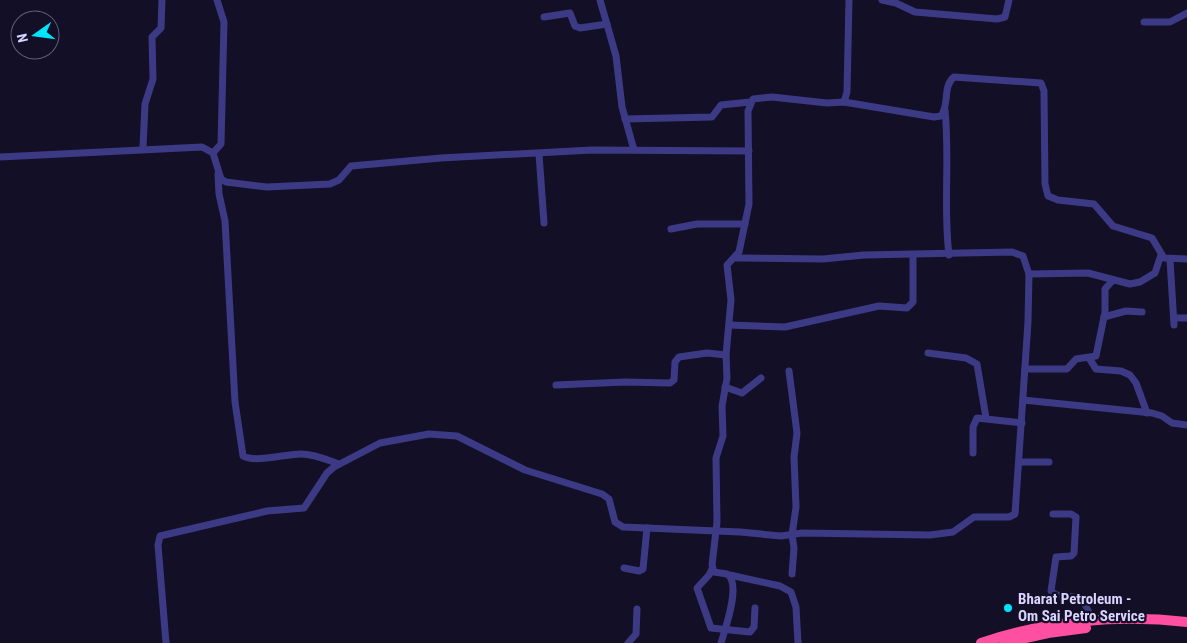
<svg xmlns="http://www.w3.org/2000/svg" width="1187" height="643" font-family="'Roboto Condensed',sans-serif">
<rect width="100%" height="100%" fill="#130f26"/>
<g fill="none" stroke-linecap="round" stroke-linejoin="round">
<g stroke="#3d3a85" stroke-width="7">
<polyline points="600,0 616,56 622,107 634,150"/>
<polyline points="882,0 896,3 915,12 997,19 1005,17 1009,0"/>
<polyline points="544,17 570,13 575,26 580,28 607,24"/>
<polyline points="1144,22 1170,22 1187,13"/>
<polyline points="844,102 847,92 849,0"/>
<path d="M 945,110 C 950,159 943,207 949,255"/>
<polyline points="625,119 712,117 721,105 750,102"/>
<polyline points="143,148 145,104 153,79 152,37 161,28 162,0"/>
<polyline points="213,153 221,144 224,22 217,0"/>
<polyline points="539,154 544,223"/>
<polyline points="0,157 202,147 213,153 221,179 226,182 267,187 330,184 339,180 351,166 441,158 592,150 749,151"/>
<path d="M 218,174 L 219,194 L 225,221 L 235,402 L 243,456 C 255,463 286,454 301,454 C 315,454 327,460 339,464"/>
<polyline points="671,229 697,224 745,224"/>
<polyline points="1170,260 1174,325"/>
<polyline points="1029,274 1088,273 1130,284 1140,282 1155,273 1161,255"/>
<polyline points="1104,317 1126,311 1142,312"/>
<polyline points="1174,318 1187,318"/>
<polyline points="729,325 785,327 879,306 907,308 913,302 913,255"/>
<polyline points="928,353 966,358 977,364 986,418"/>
<polyline points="1089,358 1096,369 1121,371 1130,375 1136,383 1147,413"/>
<polyline points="1025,369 1067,369 1076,359 1096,356 1105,312 1105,289 1113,280"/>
<polyline points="789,371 797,433 794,457 796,507 792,535 794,548 792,574"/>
<polyline points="556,385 625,382 670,383 674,380 675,362 679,357 707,353 726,355"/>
<polyline points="725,387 742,393 761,378"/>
<polyline points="1023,400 1152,413 1162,416 1172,423 1187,425"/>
<polyline points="973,453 973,427 977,418 1022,423"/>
<polyline points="1019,462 1049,462"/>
<polyline points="1053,514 1071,514 1076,517 1074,553 1071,556 1056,557 1051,591 1056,595 1082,598 1093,621"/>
<polyline points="624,568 639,571 643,569 647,528"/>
<polyline points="712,569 709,575 697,588 711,628 750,632 754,627 755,608"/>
<polyline points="730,575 780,586 791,592 796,607 798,643"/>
<polyline points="166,643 158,545 160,536 267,511 304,508 327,473 334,467 380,443 429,434 457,436 525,470 602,494 609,499 615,522 623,527 740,532 781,536 802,533 930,535 953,532 974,517 1009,517 1015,514 1028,322 1029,274 1023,256 1012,252 864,255 823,259 735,258"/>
<polyline points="628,643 636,634 637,609"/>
<path d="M 721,643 C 725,629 742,583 727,574 L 714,572 L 712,565 L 717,522 L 716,458 L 723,436 L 722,406 L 727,378 L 726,355 L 731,300 L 727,265 L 739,252 L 749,204 L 748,111 L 753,99 L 772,97 L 827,103 L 844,102 L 934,117 L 941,116 C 950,104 942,87 954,77 L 1041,83 L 1044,91 L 1045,184 L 1048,196 L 1058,200 L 1094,204 L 1113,226 L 1152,238 L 1164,258 L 1187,259"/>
</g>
<g stroke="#ff4fa3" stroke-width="10">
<path d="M 981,643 C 1046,621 1118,614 1187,622"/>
<polyline points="1004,643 1048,633 1086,628"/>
</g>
</g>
<circle fill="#00e5ff" stroke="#130f26" stroke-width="2" cx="1008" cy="608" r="5"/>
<g text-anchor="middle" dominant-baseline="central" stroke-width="4.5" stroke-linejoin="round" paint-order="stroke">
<g font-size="15" font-weight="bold" fill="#d9d4ff" stroke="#130f26" text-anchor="start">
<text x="1018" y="599">Bharat Petroleum -<tspan x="1018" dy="17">Om Sai Petro Service</tspan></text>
</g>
</g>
<g transform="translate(35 35) rotate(256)"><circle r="24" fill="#130f26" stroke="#625e7d"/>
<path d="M0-4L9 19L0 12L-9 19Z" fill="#00e5ff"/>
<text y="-8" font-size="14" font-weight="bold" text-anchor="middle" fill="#d9d4ff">N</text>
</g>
</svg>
